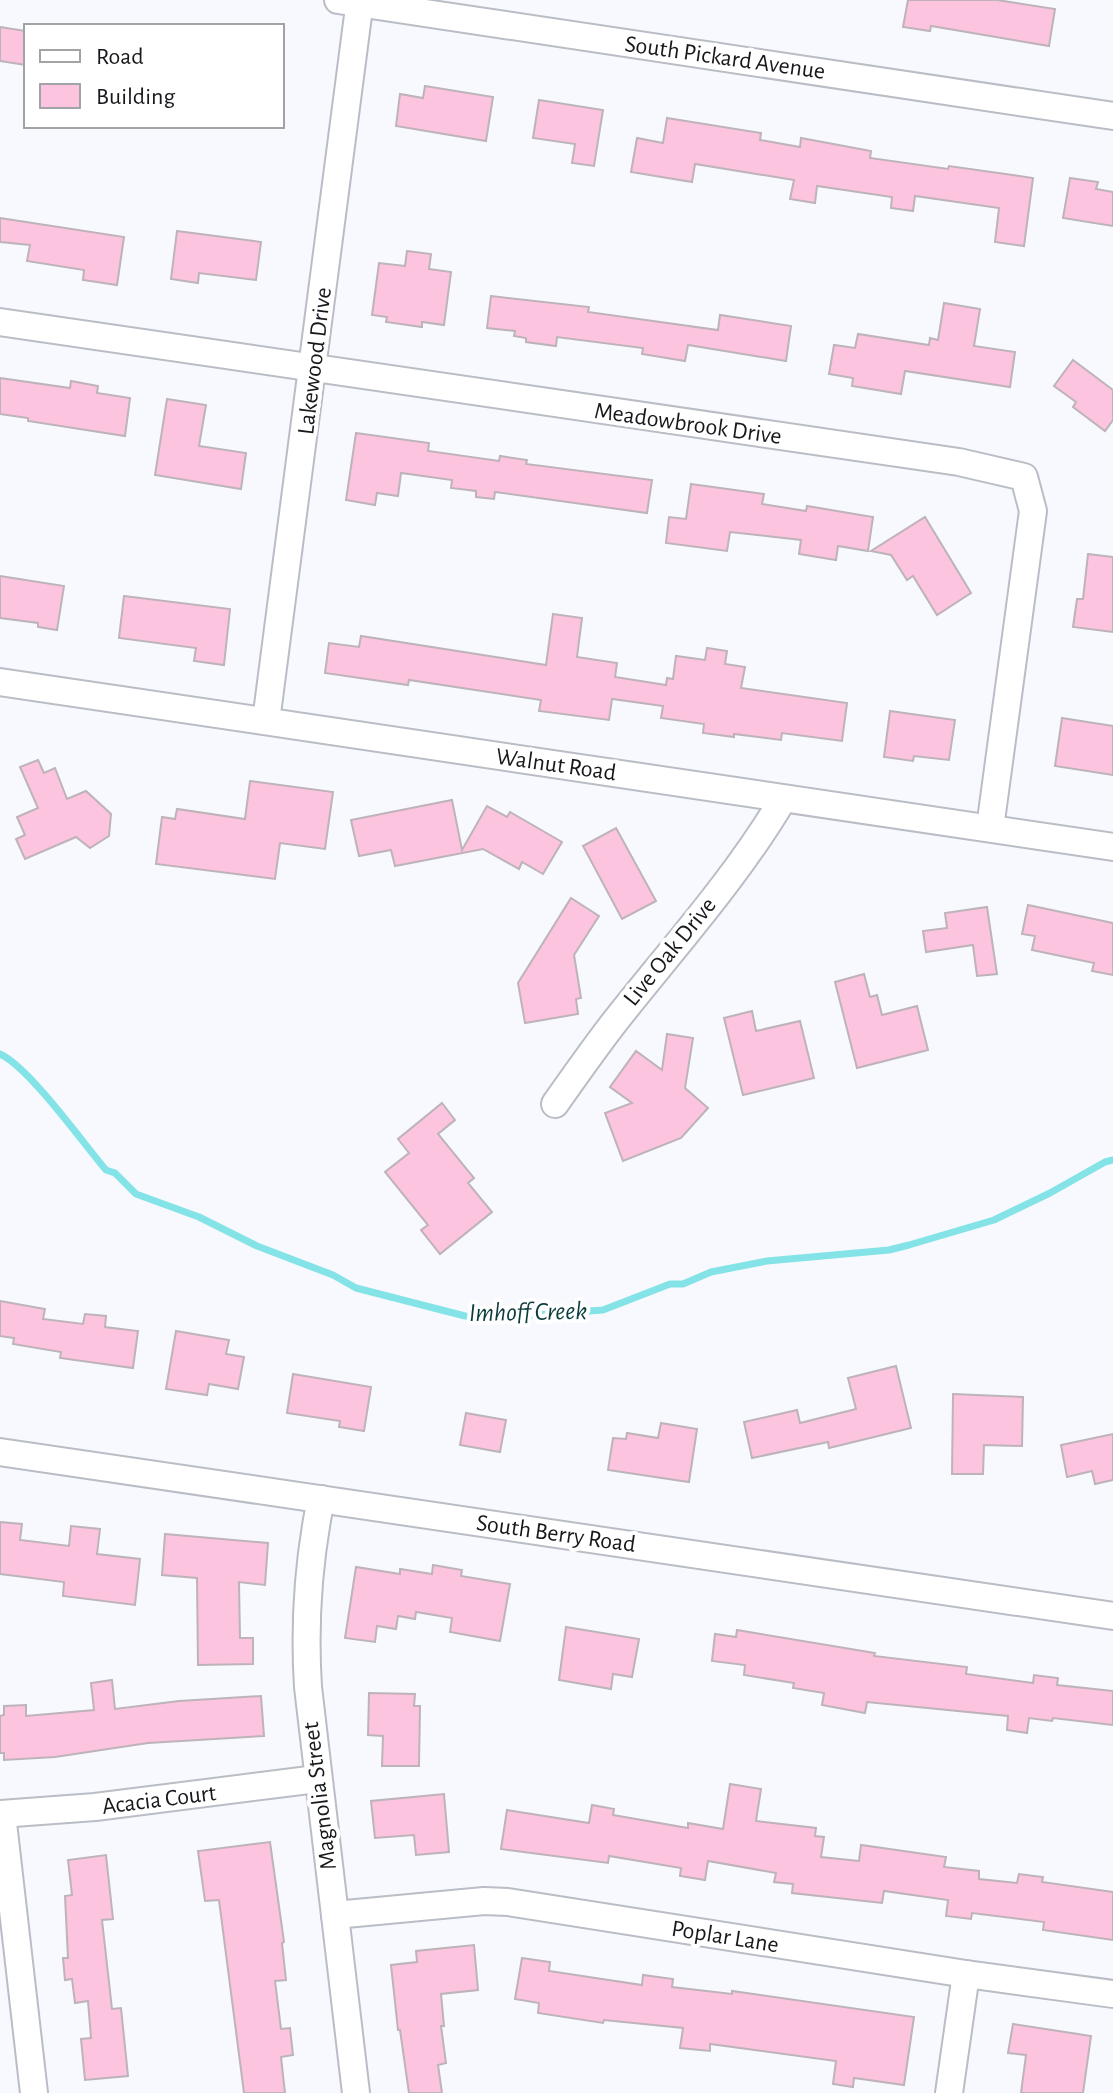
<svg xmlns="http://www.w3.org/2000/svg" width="1113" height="2093" font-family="'Alegreya Sans',sans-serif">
<rect width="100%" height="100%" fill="#f7f9ff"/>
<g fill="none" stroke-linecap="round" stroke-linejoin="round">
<path stroke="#84e3e6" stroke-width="7" d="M 0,1054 C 29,1067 83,1143 106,1170 L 115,1173 L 136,1194 L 199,1217 L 257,1246 L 333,1275 L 356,1288 L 465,1316 L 509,1317 L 603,1310 L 670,1284 L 683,1284 L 711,1272 L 767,1261 L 889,1250 L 909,1245 L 994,1220 L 1050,1193 L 1105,1162 L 1113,1160"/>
</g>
<g fill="#fcc4df" stroke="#bdb3b8" stroke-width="2">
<polygon points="908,0 997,0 1055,9 1049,46 931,26 930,31 903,27"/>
<polygon points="0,27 26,31 26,65 0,61"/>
<polygon points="425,86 493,97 486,141 396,126 400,94 423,98"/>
<polygon points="539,100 603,110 594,166 572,163 575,144 533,138"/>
<polygon points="667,118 761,133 760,140 800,147 801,138 871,151 870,158 948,169 949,166 1033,178 1024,246 995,242 999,208 915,196 913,211 891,208 892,197 817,186 815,203 790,199 794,180 695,164 692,182 631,172 637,138 663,143"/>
<polygon points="1070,178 1098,182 1096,189 1113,192 1113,226 1063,218"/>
<polygon points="0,218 124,237 117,285 83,280 84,270 27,261 30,245 0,242"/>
<polygon points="177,231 261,242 256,280 199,273 198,283 171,279"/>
<polygon points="407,251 431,254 429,269 451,272 444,325 422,322 422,327 386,322 387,317 372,315 379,263 405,266"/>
<polygon points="491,296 589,307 588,312 718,330 720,315 791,326 786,361 688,345 685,361 642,354 643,348 557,337 556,346 526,342 526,338 514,336 515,331 487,328"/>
<polygon points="944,303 980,309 974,346 1015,352 1010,387 905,371 901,394 852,386 853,378 829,374 834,345 855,348 858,334 929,345 930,338 938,340"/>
<polygon points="1073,360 1113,390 1113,420 1105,431 1073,407 1076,402 1054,386"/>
<polygon points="0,378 70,388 71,381 98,386 97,393 130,398 125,436 28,421 28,418 0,414"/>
<polygon points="167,399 206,405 199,446 246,453 241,489 155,475"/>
<polygon points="356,433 429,443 428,451 499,461 500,456 527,460 526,464 652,480 647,513 495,492 494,499 476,497 476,491 451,488 452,480 401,473 398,496 377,493 375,505 346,500"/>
<polygon points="691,484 764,494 762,504 806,511 807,506 873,517 868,551 838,546 836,560 799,554 801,540 730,532 727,551 666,543 669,517 686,519"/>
<polygon points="925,517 971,593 937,615 913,576 907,580 891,555 871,551"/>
<polygon points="1088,554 1113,557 1113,632 1073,627 1077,599 1083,599"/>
<polygon points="0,576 64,586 57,630 38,627 38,623 0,618"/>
<polygon points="124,596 230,609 224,665 194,661 196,648 119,638"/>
<polygon points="553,614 582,618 577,657 617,663 615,677 666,685 667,678 673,679 676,656 705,660 707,648 727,651 725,664 745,667 741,688 847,703 842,741 782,733 781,740 734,734 734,737 703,733 704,724 661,718 663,706 612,699 609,720 539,711 541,700 409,680 408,685 325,673 329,643 359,647 361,636 546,665"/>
<polygon points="890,711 955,720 949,760 914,756 913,761 884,757"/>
<polygon points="1062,718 1113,726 1113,775 1055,766"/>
<polygon points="38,760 44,773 55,768 67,799 86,791 111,814 109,836 90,848 76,837 25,859 16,839 25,835 17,817 38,808 20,767"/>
<polygon points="250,781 333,792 325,849 280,843 275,879 156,864 162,817 175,819 177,809 245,819"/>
<polygon points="452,800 462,850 487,806 507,817 510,812 562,842 543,874 522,862 519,869 483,849 395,866 391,850 359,856 351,820"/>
<polygon points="616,828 656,901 622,919 583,846"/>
<polygon points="571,898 599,916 574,955 581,998 576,999 578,1014 525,1023 518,983"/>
<polygon points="1028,905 1113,923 1113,975 1092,971 1094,963 1032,950 1035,936 1022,934"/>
<polygon points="987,907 997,974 977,976 973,945 926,952 923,931 947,928 945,913"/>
<polygon points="864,974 870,997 877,995 882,1015 917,1006 928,1050 857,1068 835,982"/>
<polygon points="752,1011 756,1031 800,1021 814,1078 743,1095 724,1018"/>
<polygon points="667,1034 693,1038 685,1088 708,1108 681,1138 623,1161 605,1113 632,1103 610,1087 636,1051 662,1070"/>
<polygon points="442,1103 455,1120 438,1134 474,1178 468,1183 492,1212 440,1254 421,1230 428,1225 385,1172 409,1153 398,1139"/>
<polygon points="0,1301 45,1309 43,1319 83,1324 85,1314 106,1316 105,1327 138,1331 133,1368 60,1358 61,1352 13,1344 14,1338 0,1336"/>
<polygon points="176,1331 229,1340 226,1354 244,1357 238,1389 209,1384 207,1395 166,1389"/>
<polygon points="896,1366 911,1428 829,1448 828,1442 752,1458 744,1422 797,1410 800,1423 856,1409 848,1378"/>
<polygon points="293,1374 371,1387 364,1431 339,1427 340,1421 287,1413"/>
<polygon points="953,1394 1023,1397 1022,1446 984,1445 983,1474 952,1474"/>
<polygon points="466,1413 506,1420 500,1452 460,1445"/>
<polygon points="661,1423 697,1429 689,1482 608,1470 613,1438 626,1439 627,1433 658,1438"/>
<polygon points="1113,1434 1113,1480 1095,1484 1092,1471 1067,1477 1061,1445"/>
<polygon points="0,1522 22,1524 20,1540 69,1546 71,1526 100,1529 97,1554 140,1559 135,1605 63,1596 64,1582 0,1574"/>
<polygon points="165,1534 268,1543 265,1585 239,1582 240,1638 253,1638 253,1664 198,1665 197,1578 162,1575"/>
<polygon points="433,1565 462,1570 461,1576 510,1584 500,1641 450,1632 452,1618 416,1612 415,1619 398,1616 396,1629 377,1626 375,1642 345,1638 356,1567 400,1574 400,1569 432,1574"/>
<polygon points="566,1627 639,1639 632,1677 613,1674 611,1689 559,1680"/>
<polygon points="737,1630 875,1653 874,1656 967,1667 966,1674 1033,1683 1034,1675 1058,1678 1057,1685 1113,1691 1113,1725 1053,1718 1052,1721 1029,1718 1027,1733 1007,1730 1008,1716 867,1702 865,1713 822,1705 824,1693 793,1688 794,1683 744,1675 745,1665 712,1661 715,1634 736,1637"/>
<polygon points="112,1680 115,1709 179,1701 261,1696 264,1736 148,1743 55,1757 4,1760 4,1753 0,1753 0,1716 4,1715 4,1706 26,1705 26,1716 94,1710 91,1683"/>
<polygon points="369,1693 415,1694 414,1706 420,1706 419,1766 382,1766 383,1736 368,1735"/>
<polygon points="730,1784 761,1789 756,1821 816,1828 815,1836 824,1837 821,1857 859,1861 861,1845 946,1857 944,1867 979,1871 979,1879 1017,1883 1019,1874 1043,1877 1042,1882 1113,1892 1113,1940 1043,1930 1044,1922 972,1913 971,1919 946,1916 948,1900 884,1891 882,1903 792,1893 793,1884 774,1882 776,1873 708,1861 705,1880 680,1876 681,1868 609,1856 608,1863 501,1849 507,1810 589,1823 592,1805 614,1809 613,1815 688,1828 688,1823 723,1829"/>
<polygon points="444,1794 449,1852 416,1855 414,1835 375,1838 371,1801"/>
<polygon points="270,1842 284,1942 282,1943 286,1980 275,1981 281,2029 290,2028 293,2055 281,2057 285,2093 244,2093 219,1900 205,1901 198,1851"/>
<polygon points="106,1855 113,1919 102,1920 112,2009 121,2008 128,2076 85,2080 81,2039 91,2038 88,2001 75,2003 72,1979 65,1980 63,1958 68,1958 65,1896 72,1895 68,1860"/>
<polygon points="474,1945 478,1990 441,1994 444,2026 441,2026 446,2063 438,2065 442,2093 409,2093 400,2030 398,2030 391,1965 417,1962 416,1951"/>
<polygon points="522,1958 550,1962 549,1971 642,1985 643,1975 673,1979 672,1987 732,1994 732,1991 914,2017 904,2085 854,2078 853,2087 833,2084 836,2061 710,2044 710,2051 680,2048 683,2028 604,2020 603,2023 538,2013 539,2003 515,1999"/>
<polygon points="1013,2024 1091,2036 1083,2093 1021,2093 1026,2055 1008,2053"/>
</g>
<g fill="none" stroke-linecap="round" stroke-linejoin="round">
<g stroke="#babdc6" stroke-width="30">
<g id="minor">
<polyline points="338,0 1113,116"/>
<polyline points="0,322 959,462 1024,477 1033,511 990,828"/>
<polyline points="0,682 1113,847"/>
<polyline points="266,721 360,0"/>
<path d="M 555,1104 C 574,1077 593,1050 613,1024 C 671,950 735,880 783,799"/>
<polyline points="0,1452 1113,1616"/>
<path d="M 321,1499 C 308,1562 304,1623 308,1687 L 356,2093"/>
<polyline points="0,1814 95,1807 317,1779"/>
<polyline points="2,1814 34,2093"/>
<polyline points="335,1915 484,1901 508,1902 966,1974 1113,1994"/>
<polyline points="949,2093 966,1974"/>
</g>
</g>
<use href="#minor" stroke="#fff" stroke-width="26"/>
</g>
<g text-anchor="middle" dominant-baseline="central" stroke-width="8" stroke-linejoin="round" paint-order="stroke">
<g font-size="24" fill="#17181b" stroke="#fff">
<text transform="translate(725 58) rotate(8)">South Pickard Avenue</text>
<text transform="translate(315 361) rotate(-83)">Lakewood Drive</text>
<text transform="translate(688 424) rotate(8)">Meadowbrook Drive</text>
<text transform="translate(556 765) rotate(8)">Walnut Road</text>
<text transform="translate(670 952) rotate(-51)">Live Oak Drive</text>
<text transform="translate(556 1534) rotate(8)">South Berry Road</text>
<text transform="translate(320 1796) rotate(-97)">Magnolia Street</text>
<text transform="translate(159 1800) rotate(-7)">Acacia Court</text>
<text transform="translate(725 1937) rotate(9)">Poplar Lane</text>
</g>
<g font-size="26" font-style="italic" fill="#0d3c3d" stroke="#fff">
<text transform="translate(528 1312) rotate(-1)">Imhoff Creek</text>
</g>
</g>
<rect x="24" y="24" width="260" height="104" fill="#ffffff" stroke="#a2a3a4" stroke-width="2"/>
<rect x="40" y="50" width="40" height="12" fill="#ffffff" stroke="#a2a3a4" stroke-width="2"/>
<text x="96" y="64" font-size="24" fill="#17181b">Road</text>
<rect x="40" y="84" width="40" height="24" fill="#fcc4df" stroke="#a2a3a4" stroke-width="2"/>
<text x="96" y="104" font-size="24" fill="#17181b">Building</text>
</svg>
